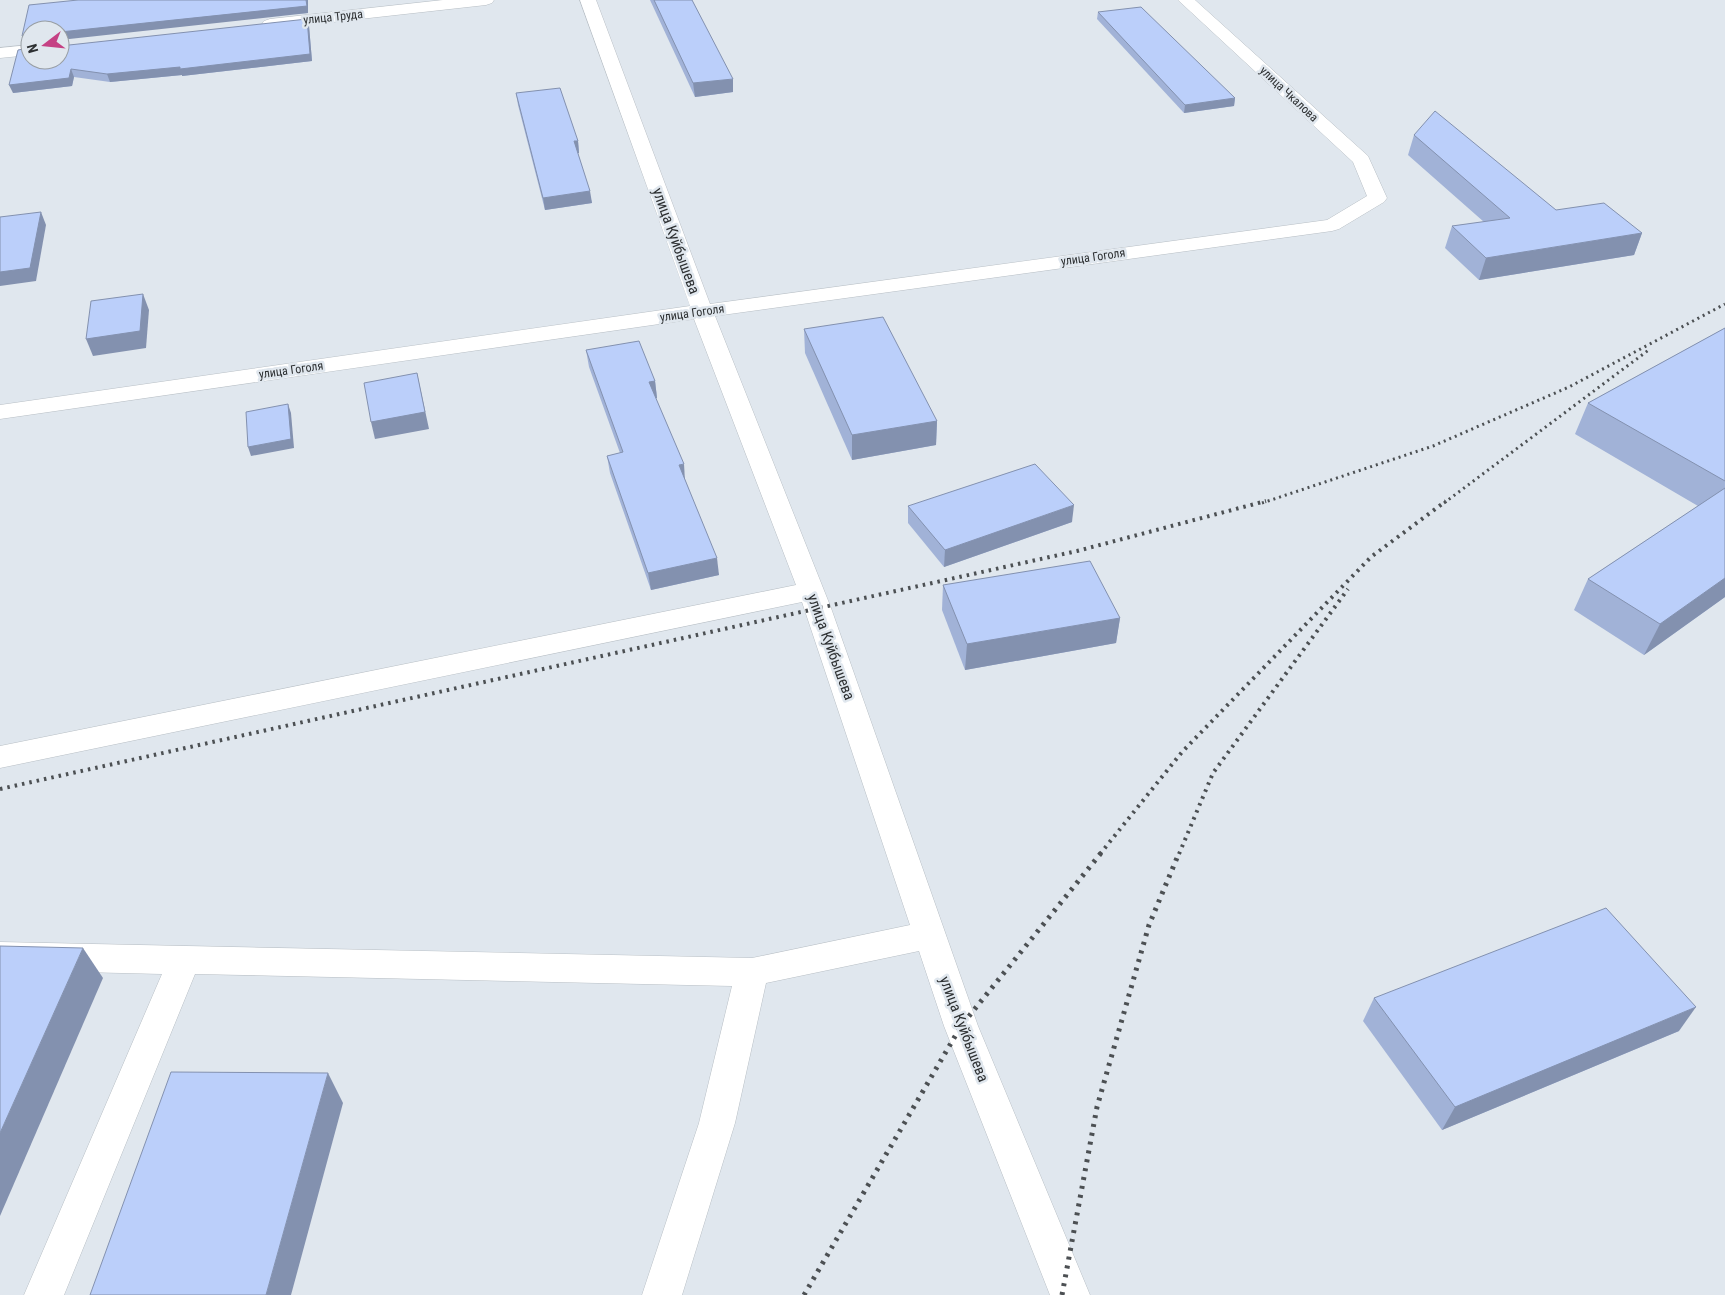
<svg xmlns="http://www.w3.org/2000/svg" width="1725" height="1295" font-family="'Roboto Condensed',sans-serif">
<rect width="100%" height="100%" fill="#e0e7ee"/>
<g fill="none" stroke-linecap="round" stroke-linejoin="round">
<g stroke="#b8bfc5" stroke-width="1">
<g id="minor">
<polygon points="443,0 494,0 492,3 486,5 270,29 264,27 262,24 264,21 270,19"/>
<polygon points="580,0 596,0 710,304 1327,220 1367,196 1353,162 1178,0 1195,0 1368,156 1387,198 1384,202 1339,229 1332,231 715,316 831,608 978,1026 1090,1295 1050,1295 944,1026 919,951 766,983 735,1123 682,1295 642,1295 699,1123 732,986 195,974 64,1295 24,1295 162,974 0,970 0,942 752,958 910,925 802,602 0,768 0,746 796,585 694,319 0,419 0,405 690,306"/>
<polygon points="30,45 30,55 0,58 0,48"/>
</g>
</g>
<use href="#minor" fill="#fff" fill-rule="evenodd"/>
<g stroke="#4c5053" stroke-width="3" stroke-dasharray="2 4" stroke-linecap="butt">
<polyline points="1262,503 1433,446 1569,387 1725,304"/>
<polyline points="1444,503 1650,349"/>
</g>
<g stroke="#4c5053" stroke-width="4" stroke-dasharray="2.5 5" stroke-linecap="butt">
<polyline points="0,789 1077,551 1266,501"/>
<polyline points="1100,854 1182,752 1371,557 1446,501"/>
<polyline points="1179,854 1213,773 1348,589"/>
</g>
<g stroke="#4c5053" stroke-width="5" stroke-dasharray="3 6" stroke-linecap="butt">
<polyline points="804,1295 961,1026 1101,853"/>
<polyline points="1062,1295 1097,1107 1149,925 1179,853"/>
</g>
</g>
<g fill="#a1b2d7">
<polygon points="78,0 308,0 308,13 60,30 30,60 309,26 312,61 182,76 182,75 110,82 74,77 72,86 13,93 29,48 29,44 25,44 22,36"/>
<polygon points="650,0 692,0 733,92 695,97"/>
<polygon points="1098,12 1235,98 1234,106 1184,113 1097,19"/>
<polygon points="516,93 578,141 579,153 578,153 592,203 545,210 518,105"/>
<polygon points="1414,135 1556,210 1642,233 1634,255 1479,280 1445,248 1452,226 1484,222 1408,155"/>
<polygon points="1725,328 1725,597 1644,655 1574,610 1588,579 1698,506 1575,434 1588,403"/>
<polygon points="804,329 937,421 936,445 852,460 805,353"/>
<polygon points="586,350 655,381 657,398 656,398 719,575 651,590 610,473 607,456 620,453 589,367"/>
<polygon points="908,506 1072,522 944,567 908,523"/>
<polygon points="943,585 1120,618 1116,643 965,670 942,610"/>
<polygon points="1374,998 1679,1031 1442,1130 1363,1021"/>
</g>
<g fill="#8391af">
<polygon points="306,0 308,0 308,13 60,40 60,32"/>
<polygon points="307,19 309,26 312,61 182,76 182,75 110,82 107,74"/>
<polygon points="71,69 74,77 72,86 13,93 9,85"/>
<polygon points="733,79 733,92 695,97 693,83"/>
<polygon points="1235,98 1234,106 1184,113 1185,105"/>
<polygon points="574,141 578,141 579,153 576,153"/>
<polygon points="590,191 592,203 545,210 543,198"/>
<polygon points="41,212 46,225 36,281 0,286 0,272"/>
<polygon points="1642,233 1634,255 1479,280 1486,258"/>
<polygon points="143,294 149,310 146,348 93,356 86,339"/>
<polygon points="417,373 429,429 375,439 371,422"/>
<polygon points="655,381 657,398 651,399 649,382"/>
<polygon points="288,404 291,413 294,448 251,456 248,447"/>
<polygon points="937,421 936,445 852,460 852,435"/>
<polygon points="684,464 685,481 679,465"/>
<polygon points="1074,505 1072,522 944,567 945,550"/>
<polygon points="717,558 719,575 651,590 648,573"/>
<polygon points="1725,578 1725,597 1644,655 1660,624"/>
<polygon points="1120,618 1116,643 965,670 967,644"/>
<polygon points="83,948 103,978 0,1216 0,1133"/>
<polygon points="1696,1007 1679,1031 1442,1130 1455,1107"/>
<polygon points="328,1073 343,1103 291,1295 266,1295"/>
</g>
<g fill="#bbcffa" stroke="#8391af">
<polygon points="78,0 306,0 307,6 60,32 60,30 30,30 30,60 60,60 60,46 307,19 310,54 180,69 180,67 107,74 71,69 69,78 9,85 18,50 29,48 28,36 22,36 29,5"/>
<polygon points="654,0 692,0 733,79 693,83"/>
<polygon points="1141,7 1235,98 1185,105 1098,12"/>
<polygon points="560,88 578,141 574,141 590,191 543,198 516,93"/>
<polygon points="1435,111 1556,210 1604,203 1642,233 1486,258 1452,226 1510,218 1414,135"/>
<polygon points="41,212 30,268 0,272 0,217"/>
<polygon points="143,294 140,331 86,339 91,301"/>
<polygon points="883,317 937,421 852,435 804,329"/>
<polygon points="1725,328 1725,481 1588,403"/>
<polygon points="639,341 655,381 649,382 684,464 679,465 717,558 648,573 607,456 623,452 586,350"/>
<polygon points="417,373 425,412 371,422 364,383"/>
<polygon points="288,404 291,439 248,447 246,412"/>
<polygon points="1035,464 1074,505 945,550 908,506"/>
<polygon points="1725,488 1725,578 1660,624 1588,579"/>
<polygon points="1090,561 1120,618 967,644 943,585"/>
<polygon points="1606,908 1696,1007 1455,1107 1374,998"/>
<polygon points="0,946 83,948 0,1133"/>
<polygon points="171,1072 328,1073 266,1295 90,1295"/>
</g>
<g text-anchor="middle" dominant-baseline="central" stroke-width="5" stroke-linejoin="round" paint-order="stroke">
<g font-size="12" fill="#2d3032" stroke="#e0e7ee">
<text transform="translate(333 17) rotate(-6)">улица Труда</text>
<text transform="translate(1289 94) rotate(43)">улица Чкалова</text>
<text transform="translate(1093 257) rotate(-8)">улица Гоголя</text>
<text transform="translate(692 313) rotate(-8)">улица Гоголя</text>
<text transform="translate(291 370) rotate(-8)">улица Гоголя</text>
</g>
<g font-size="15" fill="#2d3032" stroke="#e0e7ee">
<text transform="translate(676 241) rotate(70)">улица Куйбышева</text>
<text transform="translate(831 647) rotate(70)">улица Куйбышева</text>
<text transform="translate(964 1029) rotate(69)">улица Куйбышева</text>
</g>
</g>
<g transform="translate(45 45) rotate(254)"><circle r="24" fill="#e0e7ee" stroke="#989ea3"/>
<path d="M0-4L9 19L0 12L-9 19Z" fill="#c54184"/>
<text y="-8" font-size="14" font-weight="bold" text-anchor="middle" fill="#2d3032">N</text>
</g>
</svg>
